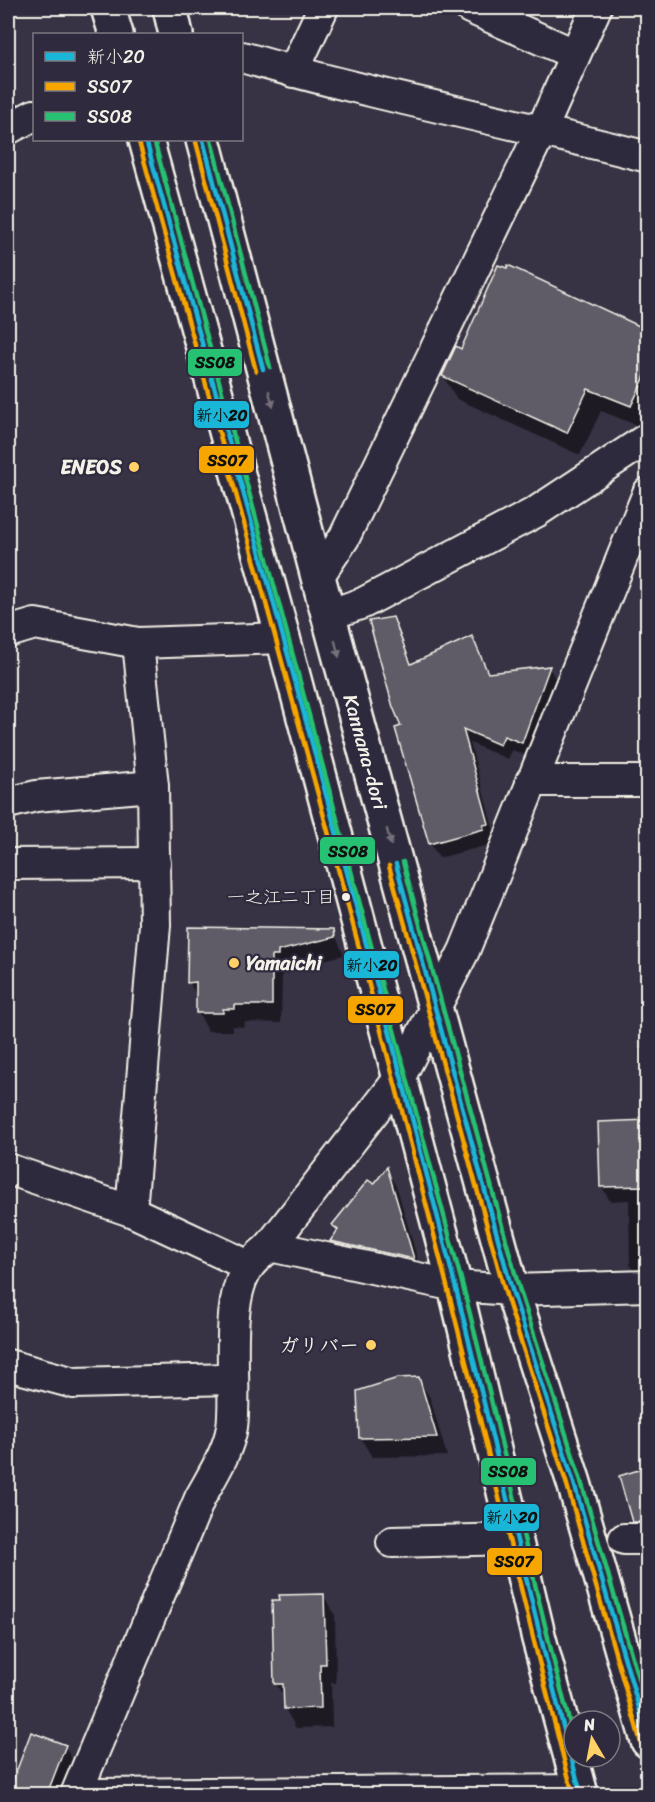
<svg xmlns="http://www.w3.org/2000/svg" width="655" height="1802" font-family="Sriracha,'Klee One',sans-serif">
<rect width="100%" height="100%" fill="#373244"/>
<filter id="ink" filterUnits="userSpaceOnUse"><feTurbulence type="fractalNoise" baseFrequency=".0167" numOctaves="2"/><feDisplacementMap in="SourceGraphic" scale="12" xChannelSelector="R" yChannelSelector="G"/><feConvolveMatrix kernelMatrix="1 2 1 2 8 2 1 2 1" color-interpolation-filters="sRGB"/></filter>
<g filter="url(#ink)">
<g fill="#0007">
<polygon points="507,270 648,331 648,421 644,428 601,411 580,455 457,399 443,376 462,351"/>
<polygon points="393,618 413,665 471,638 489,674 549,668 558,683 530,757 512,750 508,759 470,743 496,839 491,840 492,844 439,858 430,843 403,728"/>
<polygon points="333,930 344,955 288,969 288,974 282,974 281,1023 245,1022 244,1027 233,1026 233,1031 208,1031 198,1012 198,998 189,982"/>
<polygon points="638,1049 648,1049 648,1101 640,1088"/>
<polygon points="648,1121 648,1278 638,1278 630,1264 629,1200 610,1201 602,1187 599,1123"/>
<polygon points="387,1170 397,1188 423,1278 343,1261 332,1241 338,1232 334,1225 375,1186"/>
<polygon points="418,1378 430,1398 447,1456 372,1457 360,1437"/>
<polygon points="648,1469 648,1545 634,1521"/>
<polygon points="323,1595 335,1615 336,1683 331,1683 332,1727 296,1728 285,1709 285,1699 276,1684"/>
<polygon points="31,1734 65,1747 76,1766 65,1794 8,1794"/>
</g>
<g fill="#5f5c67" stroke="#f4f1e8" stroke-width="1.5">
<polygon points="498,265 507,268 508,265 648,330 648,370 631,406 588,389 567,433 442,376 456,346 461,349"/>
<polygon points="393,617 411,664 472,636 488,673 550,666 522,743 504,736 500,745 463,729 489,824 483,825 484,829 429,844 395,728 401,726 393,707 369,621"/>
<polygon points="188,927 334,929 335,937 278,951 278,956 272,956 272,1005 235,1005 235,1009 223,1009 223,1013 196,1013 196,982 187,983"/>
<polygon points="648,1120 648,1186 600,1187 598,1122"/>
<polygon points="387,1167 414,1259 330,1241 338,1230 332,1225 368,1180 374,1184"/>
<polygon points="419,1377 437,1437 359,1438 357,1391 398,1378"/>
<polygon points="648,1467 648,1522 632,1522 619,1476"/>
<polygon points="324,1594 326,1664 320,1664 321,1708 284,1709 283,1684 274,1684 272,1600 280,1600 279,1595"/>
<polygon points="31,1732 66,1745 47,1794 8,1794"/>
</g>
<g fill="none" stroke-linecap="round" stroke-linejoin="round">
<g stroke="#f4f1e8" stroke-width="34">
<g id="street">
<polyline points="470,8 574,54"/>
<path d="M 242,57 C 375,96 513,122 648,157"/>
<polyline points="293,72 323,8"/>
<polyline points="8,129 34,115"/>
<polyline points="318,577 344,538 542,129 596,8"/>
<polyline points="328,615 363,603 536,512 648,438"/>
<polyline points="8,632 35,624 138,643 283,638"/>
<polyline points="138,643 153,786 155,925 131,1211 249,1266"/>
<polyline points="531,781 648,781"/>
<polyline points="8,803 36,796 153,786"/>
<polyline points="8,864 155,863"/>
<polyline points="8,1169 131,1211"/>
<polyline points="270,1246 455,1286 512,1290 648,1286"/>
<polyline points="8,1365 74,1383 232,1379"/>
<polyline points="624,1539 648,1539"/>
<polyline points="392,1542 515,1539"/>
<path d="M 76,1794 L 200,1498 C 212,1476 228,1452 232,1427 C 238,1386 222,1300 250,1265 C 255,1258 264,1252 270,1246 L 399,1079 L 464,951 L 648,493"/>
<polyline points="96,1794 580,1790"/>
</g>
</g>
<g stroke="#f4f1e8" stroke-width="38">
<g id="primary">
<polyline points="108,8 116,34"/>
<polyline points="170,8 176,34"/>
<polyline points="146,140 283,638 455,1286 539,1639 581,1794"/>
<path id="s1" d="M 203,140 L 318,577 L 512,1290 L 574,1483 L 648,1741"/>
</g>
</g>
<use href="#street" stroke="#2f2a3d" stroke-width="30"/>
<use href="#primary" stroke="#2f2a3d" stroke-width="33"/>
<g stroke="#2f2a3d" stroke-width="9">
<g id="bus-1">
<path d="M 146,140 C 251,521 358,902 455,1285 C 498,1455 535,1625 581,1794"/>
<polyline points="203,140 263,369"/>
<polyline points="396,864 512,1290 574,1483 648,1739"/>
</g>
</g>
<g stroke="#2f2a3d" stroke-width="9">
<g id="bus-2">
<path d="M 139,142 C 244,523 350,903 447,1286 C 490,1455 528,1626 573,1794"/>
<polyline points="196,142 256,371"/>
<polyline points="389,866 505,1292 567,1485 641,1743"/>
</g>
</g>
<g stroke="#2f2a3d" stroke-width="9">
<g id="bus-3">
<path d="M 154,140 C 258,519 362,898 461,1279 C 501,1432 533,1587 574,1739"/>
<polyline points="211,140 270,367"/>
<polyline points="403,862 519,1288 581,1481 648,1712"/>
</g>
</g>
<use href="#bus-1" stroke="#1ab6d8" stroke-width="4.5"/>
<use href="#bus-2" stroke="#f7a600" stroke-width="4.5"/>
<use href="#bus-3" stroke="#26c172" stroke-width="4.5"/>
</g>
<defs><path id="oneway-solid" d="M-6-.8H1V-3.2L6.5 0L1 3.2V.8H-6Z" transform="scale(1.5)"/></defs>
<g fill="#747079">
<use href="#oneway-solid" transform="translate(271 399) rotate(75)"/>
<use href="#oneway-solid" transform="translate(337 649) rotate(75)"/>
<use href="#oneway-solid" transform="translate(389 837) rotate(75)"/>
</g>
</g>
<g fill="#ffd166" stroke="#2f2a3d" stroke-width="2">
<circle cx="134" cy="467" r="6"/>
<circle cx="234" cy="963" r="6"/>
<circle cx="371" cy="1345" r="6"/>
</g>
<circle fill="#f4f1e8" stroke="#2f2a3d" stroke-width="2" cx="346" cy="897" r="5"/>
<g text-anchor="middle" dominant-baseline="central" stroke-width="4.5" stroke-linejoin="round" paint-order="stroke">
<g font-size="18" fill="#f4f1e8" stroke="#2f2a3d" text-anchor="end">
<text x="335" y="897">一之江二丁目</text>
</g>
<g font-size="20" font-weight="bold" fill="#f4f1e8" stroke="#2f2a3d" text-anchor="end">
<text x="122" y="467">ENEOS</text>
<text x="246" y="963" text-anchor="start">Yamaichi</text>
<text x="359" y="1345">ガリバー</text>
</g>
<g font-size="20" fill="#f4f1e8" stroke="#2f2a3d">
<text stroke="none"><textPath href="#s1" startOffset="633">Kannana-dori</textPath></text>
</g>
</g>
<g stroke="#2f2a3d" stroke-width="2">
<rect x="187" y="348" width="56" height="29" rx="6" fill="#26c172"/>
<rect x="193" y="400" width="57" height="29" rx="6" fill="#1ab6d8"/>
<rect x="198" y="445" width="57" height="29" rx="6" fill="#f7a600"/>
<rect x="319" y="836" width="57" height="29" rx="6" fill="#26c172"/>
<rect x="343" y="950" width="57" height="29" rx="6" fill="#1ab6d8"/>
<rect x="347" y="995" width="57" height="29" rx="6" fill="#f7a600"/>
<rect x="480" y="1457" width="57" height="29" rx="6" fill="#26c172"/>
<rect x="483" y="1503" width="57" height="29" rx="6" fill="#1ab6d8"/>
<rect x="486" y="1547" width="57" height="29" rx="6" fill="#f7a600"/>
</g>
<g font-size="16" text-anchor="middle" font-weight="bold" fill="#111">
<text x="215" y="368">SS08</text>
<text x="222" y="421">新小20</text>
<text x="227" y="466">SS07</text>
<text x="348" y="857">SS08</text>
<text x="372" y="971">新小20</text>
<text x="375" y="1015">SS07</text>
<text x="508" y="1477">SS08</text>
<text x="512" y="1523">新小20</text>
<text x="514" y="1567">SS07</text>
</g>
<rect width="655" height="1802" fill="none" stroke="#2f2a3d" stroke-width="30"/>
<rect x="15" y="15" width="625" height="1772" fill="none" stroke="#f4f1e8" stroke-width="2" filter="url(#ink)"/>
<rect x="33" y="33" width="210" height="108" fill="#2f2a3d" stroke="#7e7a81" stroke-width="1.5"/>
<rect x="45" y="52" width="30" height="9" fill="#1ab6d8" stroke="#7e7a81" stroke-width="1.5"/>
<text x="87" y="63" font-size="18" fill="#f4f1e8">新小20</text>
<rect x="45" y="82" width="30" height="9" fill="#f7a600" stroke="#7e7a81" stroke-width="1.5"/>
<text x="87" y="93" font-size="18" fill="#f4f1e8">SS07</text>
<rect x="45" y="112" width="30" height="9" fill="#26c172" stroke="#7e7a81" stroke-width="1.5"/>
<text x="87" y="123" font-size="18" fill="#f4f1e8">SS08</text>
<g transform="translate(592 1739) rotate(350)"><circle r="28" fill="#2f2a3d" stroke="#7e7a81" stroke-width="1.5"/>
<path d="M0-4.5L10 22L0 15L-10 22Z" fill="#ffd166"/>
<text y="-9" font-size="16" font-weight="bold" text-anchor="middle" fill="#f4f1e8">N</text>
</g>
</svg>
